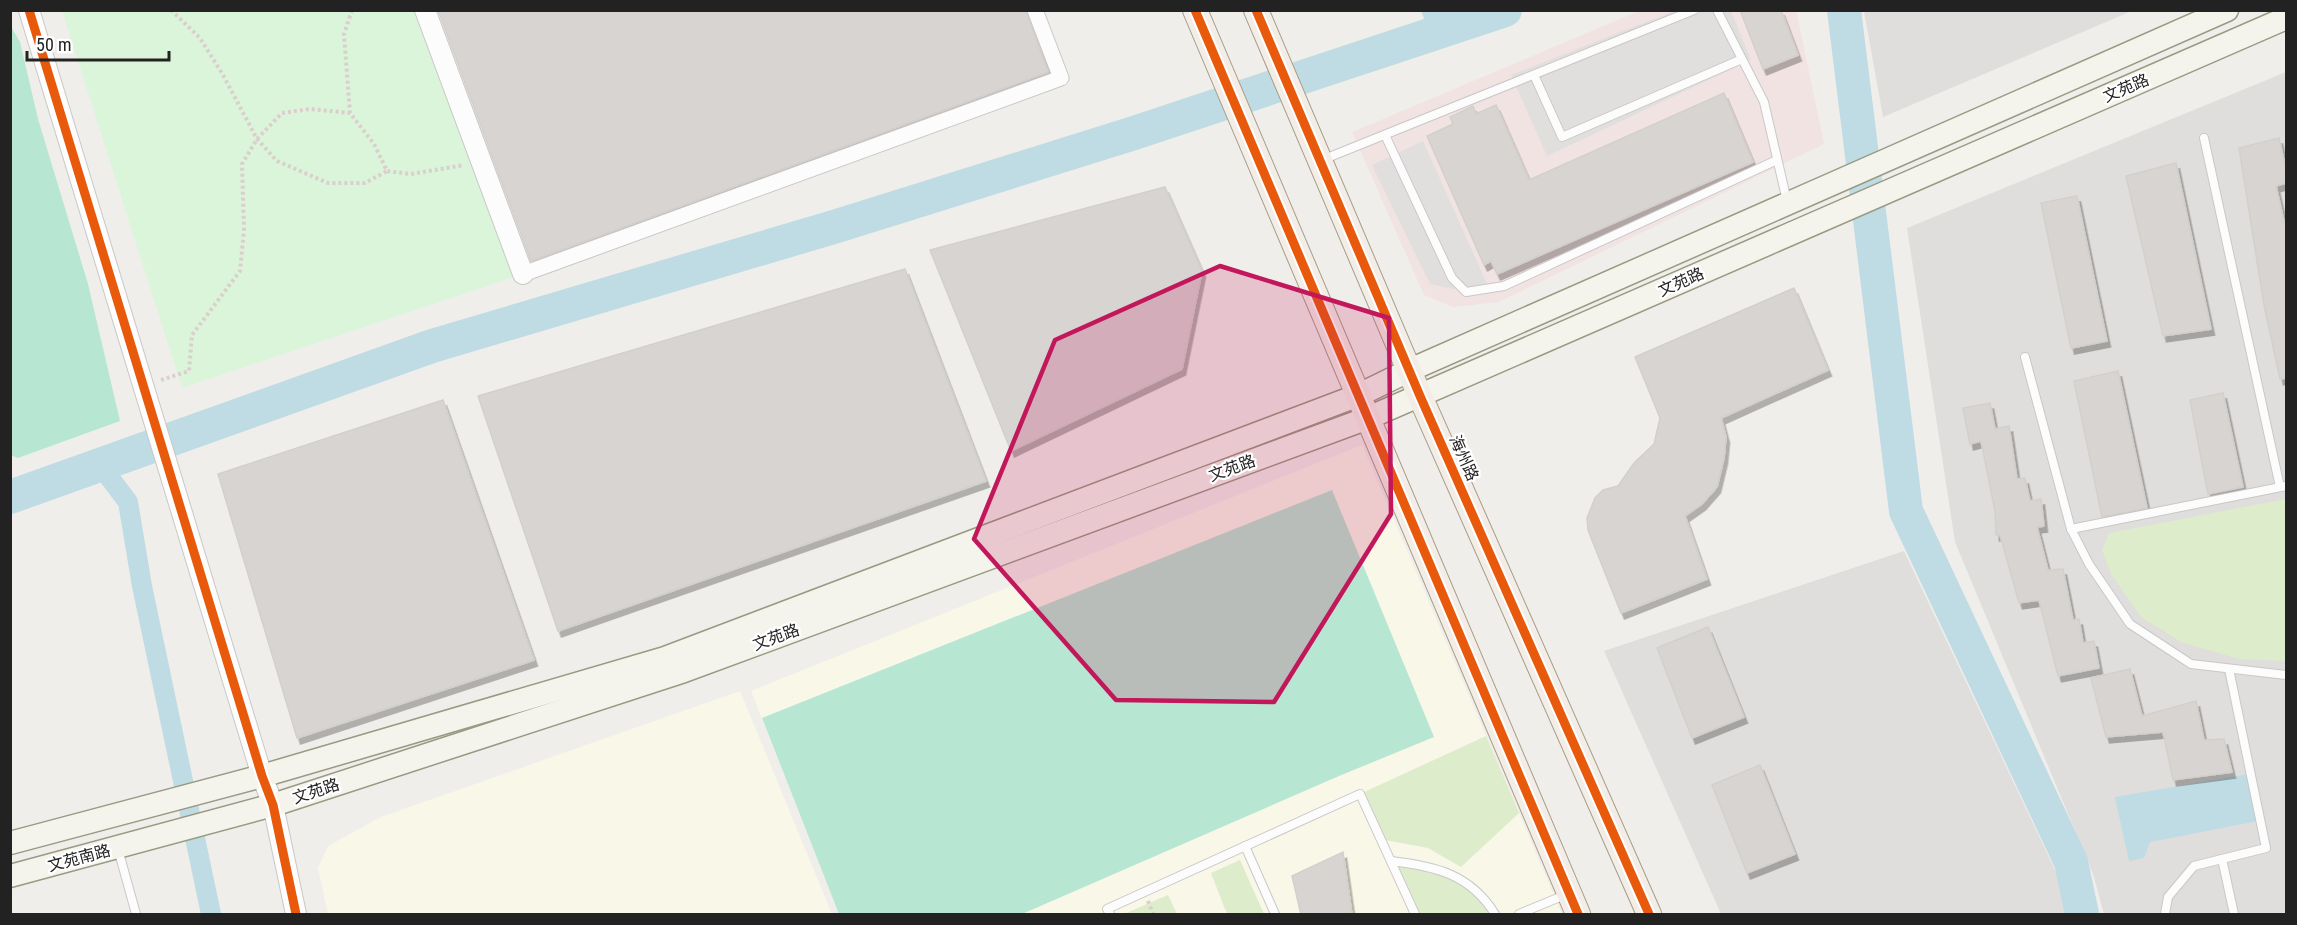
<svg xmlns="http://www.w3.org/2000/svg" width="2297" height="925" font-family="'Roboto Condensed','Noto Sans SC',sans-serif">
<defs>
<filter id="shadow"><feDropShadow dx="3.5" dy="6" stdDeviation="0" flood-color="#0004"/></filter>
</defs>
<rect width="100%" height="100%" fill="#f0eeeb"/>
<g fill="#dfdedc">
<polygon points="1864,11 1864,10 2132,11 1883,117"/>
<polygon points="2286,72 2286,914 2104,914 2093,874 1955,542 1907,228"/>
<polygon points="1904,551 2057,874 2066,914 1721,914 1604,651"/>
</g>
<polygon fill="#f1e3e1" points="1796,10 1824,144 1499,302 1453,307 1424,295 1352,132 1639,11"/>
<g fill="#f8f7e8">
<polygon points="1362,445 1562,914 839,914 751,691"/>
<polygon points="740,691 832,914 328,914 318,868 328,846 381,817"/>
</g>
<g fill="#ddeccb">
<polygon points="2286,499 2286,661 2239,659 2181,642 2141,617 2111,574 2102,550 2109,533"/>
<polygon points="1486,736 1519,813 1461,867 1428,848 1385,840 1360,794"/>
<polygon points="1240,860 1264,914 1228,914 1225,909 1211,873"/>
<polygon points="1391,861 1415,864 1465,882 1495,914 1415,914"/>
<polygon points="1168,895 1177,914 1124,914"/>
</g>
<polygon fill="#daf5da" points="62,11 425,11 523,274 182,388"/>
<g fill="#b7e6d2">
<polygon points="10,25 20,42 38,119 88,284 120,421 18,458 10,455"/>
<polygon points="1332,490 1434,737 1339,776 1022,914 839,914 762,718"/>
</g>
<g fill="#e0dfde">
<polygon points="1674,11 1731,11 1751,60 1547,156 1511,75"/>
<polygon points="1423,141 1487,284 1454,289 1430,284 1372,165"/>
</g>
<g fill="#bfdbe3">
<polygon points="1421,11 1471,11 1475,21 1431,35"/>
<polygon points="2249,774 2258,821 2150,842 2144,858 2129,861 2115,797"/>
</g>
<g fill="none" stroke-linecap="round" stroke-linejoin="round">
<polyline stroke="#bfdbe3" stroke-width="20" points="100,465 128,502 142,586 211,914"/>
<g stroke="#bfdbe3" stroke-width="34">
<polyline points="1844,10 1906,511 2071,862 2082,914"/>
<polyline points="10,497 432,346 837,226 1134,133 1505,10"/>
</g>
</g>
<g fill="#d7d4d2" stroke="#d3d0cc" stroke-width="1.5" filter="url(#shadow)">
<polygon points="438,10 1026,10 1048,72 531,261"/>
<polygon points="1740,10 1781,10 1798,55 1763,69"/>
<polygon points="1724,93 1753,162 1497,274 1491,261 1484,265 1427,136 1453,124 1450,117 1473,106 1476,114 1496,105 1529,180"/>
<polygon points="2279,138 2286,170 2286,183 2276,186 2286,230 2286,378 2280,379 2264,305 2239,148"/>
<polygon points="2176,163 2211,329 2163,336 2126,176"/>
<polygon points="1165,187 1202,271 1182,369 1011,451 930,250"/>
<polygon points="2077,196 2107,341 2071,348 2041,203"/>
<polygon points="905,269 986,481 558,631 478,396"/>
<polygon points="1794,288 1828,370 1721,418 1726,437 1724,458 1717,487 1702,504 1685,516 1707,579 1621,613 1588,530 1587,518 1595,498 1603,490 1618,486 1634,463 1654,444 1660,418 1635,357"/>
<polygon points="2118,371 2147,508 2102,517 2074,381"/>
<polygon points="2223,393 2243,487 2208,494 2190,400"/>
<polygon points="443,400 534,660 297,738 218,474"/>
<polygon points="1990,403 1995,429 2009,426 2017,479 2025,478 2030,501 2041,499 2044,526 2037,527 2048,570 2063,569 2073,620 2079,619 2083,643 2094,641 2099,668 2058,676 2039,600 2019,603 2000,535 1996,535 1995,511 1981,441 1970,444 1963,408"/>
<polygon points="1708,627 1744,717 1692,738 1657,648"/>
<polygon points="2130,669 2142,716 2196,701 2204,740 2224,739 2232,772 2173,780 2163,732 2106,737 2091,678"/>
<polygon points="1760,765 1795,854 1747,873 1712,785"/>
<polygon points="1343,852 1352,915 1301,915 1292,876"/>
</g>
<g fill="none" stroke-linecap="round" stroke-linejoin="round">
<g stroke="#c9c8c7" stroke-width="10">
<g id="service">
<polyline points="1717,10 1764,102 1787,201"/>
<polyline points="1534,75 1562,137 1742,59"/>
<polyline points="1385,135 1452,278 1466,292 1504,286 1777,160"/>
<polyline points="2204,138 2280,487"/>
<polyline points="1322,160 1694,10"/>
<polyline points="2025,357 2071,529 2089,564 2130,624 2191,664 2286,675"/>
<polyline points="2071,529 2286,486"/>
<polyline points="1245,846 1275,914"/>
<polyline points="118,849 136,914"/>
<polyline points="2222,859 2234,914"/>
<path d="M 1392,863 L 1391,861 C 1435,866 1470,874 1495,914"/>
<polyline points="1110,914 1107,909 1360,794 1415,914"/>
<polyline points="1519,914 1565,895"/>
<polyline points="2165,914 2168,897 2194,866 2266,848 2229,669"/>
</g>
</g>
<g stroke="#c9c8c7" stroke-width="17">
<polyline id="minor" points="523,274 1061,78 1035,10"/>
</g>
<g stroke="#c9c8c7" stroke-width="22">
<g id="tertiary">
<polyline points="29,10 262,776 273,805 296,914"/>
<polyline points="425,10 523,274"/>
</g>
</g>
<g stroke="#999a82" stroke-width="25">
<g id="secondary">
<polyline points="10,843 262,776 665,658 1359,395 1410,370 2227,10"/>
<polyline points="10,876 273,805 684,671 1368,418 2286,18"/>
</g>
</g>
<g stroke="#a79c86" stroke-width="26">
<g id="primary">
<polyline points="1195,10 1578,914"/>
<polyline points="1256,10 1420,396 1649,914"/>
</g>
</g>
<g stroke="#dccecd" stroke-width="4" stroke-dasharray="3 3" stroke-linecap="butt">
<polyline points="171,10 200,38 223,75 257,139 277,161 328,183 365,183 387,171"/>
<polyline points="352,10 344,34 350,113 374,144 387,171 411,174 464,165"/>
<polyline points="161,380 189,371 192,335 240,271 244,230 242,164 257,139 282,113 310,109 350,113"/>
<polyline points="1148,901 1153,914"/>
</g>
<use href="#service" stroke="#fdfcfc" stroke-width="8"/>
<use href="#minor" stroke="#fdfcfc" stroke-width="15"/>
<use href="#tertiary" stroke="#fdfcfc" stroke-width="20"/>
<use href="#secondary" stroke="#f4f4ed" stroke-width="22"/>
<use href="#primary" stroke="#f3ede7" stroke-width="24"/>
<g stroke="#fff" stroke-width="13">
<g id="cycleway">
<polyline points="29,10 262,776 273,805 296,914"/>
<polyline points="1195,10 1578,914"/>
<polyline points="1256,10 1420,396 1649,914"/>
</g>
</g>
<use href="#cycleway" stroke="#e8590c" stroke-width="9"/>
</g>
<path fill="#c2185b" fill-opacity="0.2" stroke="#c2185b" stroke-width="4.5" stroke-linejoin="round" d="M 1220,266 L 1389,318 L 1391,514 L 1274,702 L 1116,700 L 974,539 L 1055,340 Z"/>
<g text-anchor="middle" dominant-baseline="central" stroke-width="4.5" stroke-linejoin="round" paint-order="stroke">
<g font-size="16" fill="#222" stroke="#fff">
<text transform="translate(2126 88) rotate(-23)">文苑路</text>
<text transform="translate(1681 282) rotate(-24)">文苑路</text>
<text transform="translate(1464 458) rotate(66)">海州路</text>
<text transform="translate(1232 468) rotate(-20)">文苑路</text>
<text transform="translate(776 637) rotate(-20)">文苑路</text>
<text transform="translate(316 791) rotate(-18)">文苑路</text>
<text transform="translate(79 858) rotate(-15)">文苑南路</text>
</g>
</g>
<rect width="2297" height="925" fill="none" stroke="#222222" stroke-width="24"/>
<path d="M27 51v9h142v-9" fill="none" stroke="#222222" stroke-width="3"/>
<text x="36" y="51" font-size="18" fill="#222222" stroke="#ffffff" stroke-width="4.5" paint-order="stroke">50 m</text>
</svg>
